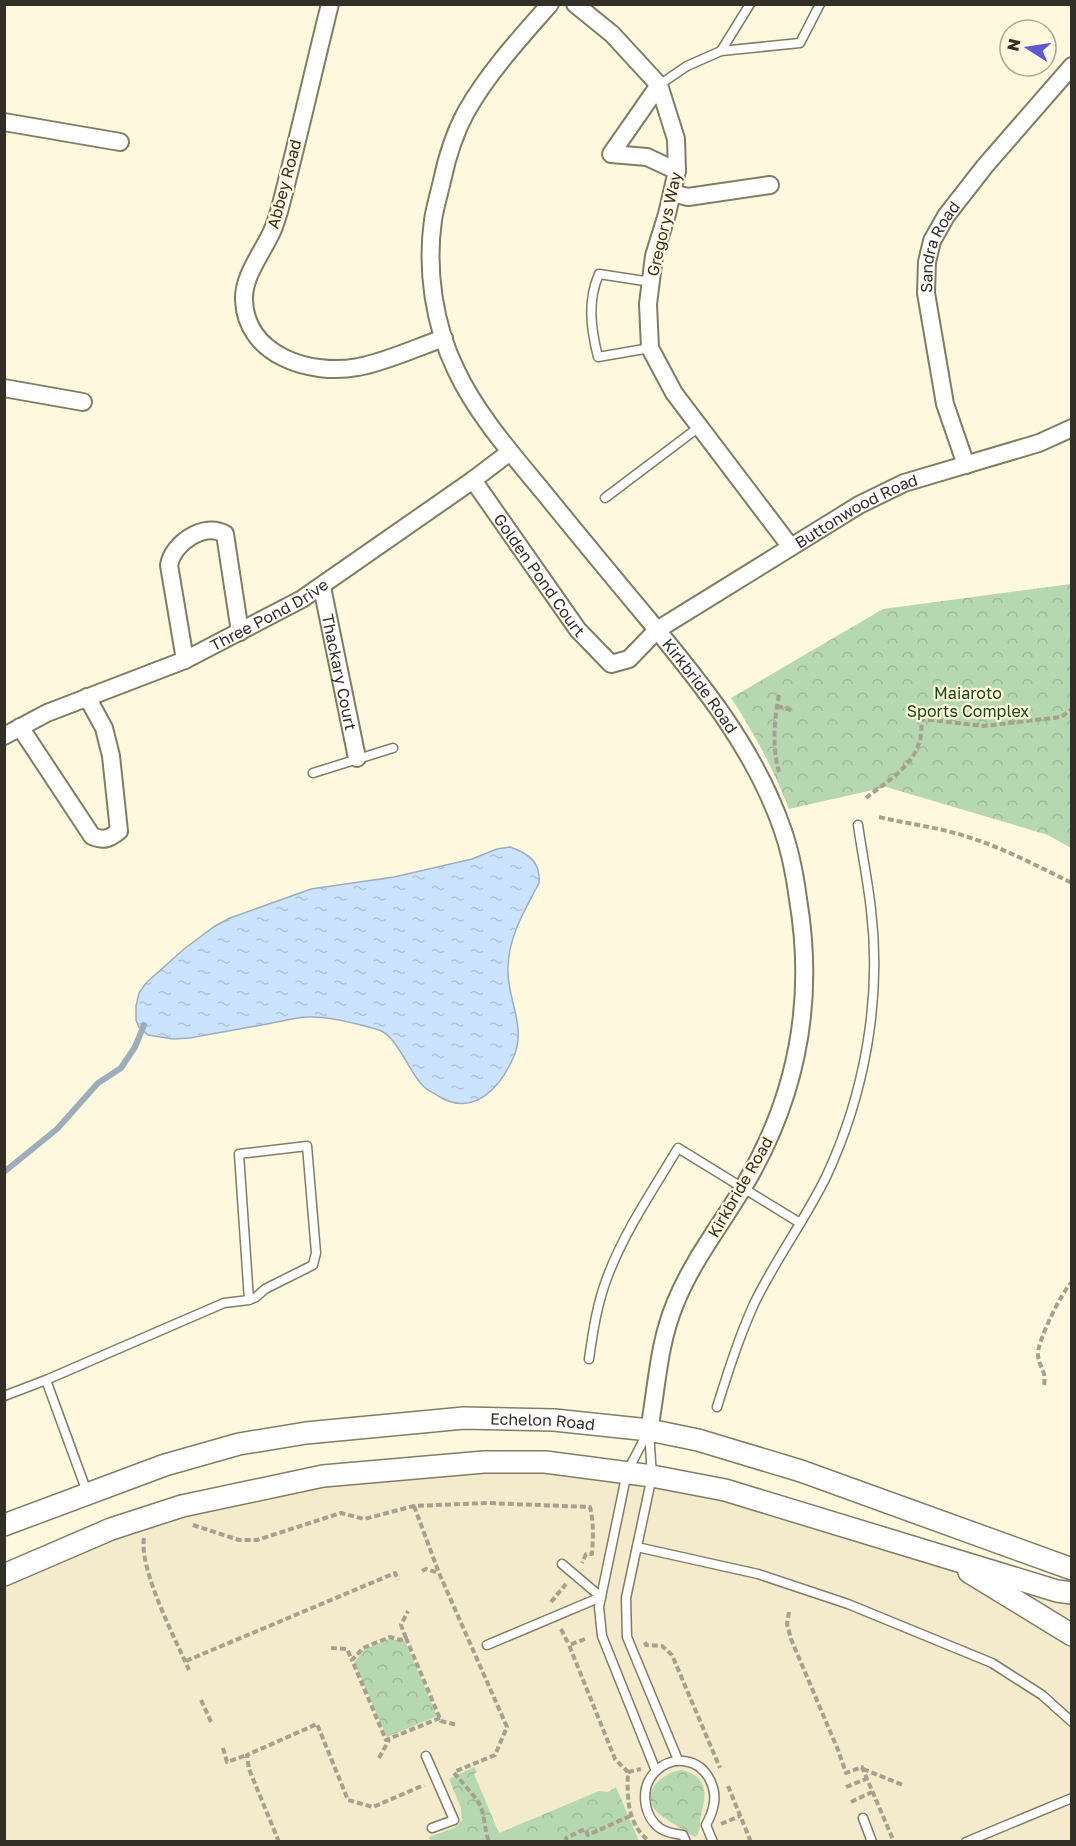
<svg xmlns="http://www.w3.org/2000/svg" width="1076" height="1846" font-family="'Golos Text',sans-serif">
<defs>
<pattern id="forest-crowns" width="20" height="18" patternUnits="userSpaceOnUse" patternTransform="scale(1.5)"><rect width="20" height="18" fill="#b6d8b0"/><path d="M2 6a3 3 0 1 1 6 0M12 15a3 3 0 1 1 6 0" fill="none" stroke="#9dba97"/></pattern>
<pattern id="water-ripples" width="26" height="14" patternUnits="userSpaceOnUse" patternTransform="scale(1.5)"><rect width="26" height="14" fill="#cbe3fc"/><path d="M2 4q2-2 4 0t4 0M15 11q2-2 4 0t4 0" fill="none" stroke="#afc3d8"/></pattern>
</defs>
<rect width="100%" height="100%" fill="#fef8de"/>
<polygon fill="#f3ebcb" points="484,1462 652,1476 1071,1593 1071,1841 5,1841 4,1575 182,1506"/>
<g fill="url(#forest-crowns)">
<path d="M 1071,584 L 1071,848 L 1048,835 L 886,787 L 789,809 C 772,767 756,736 731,698 L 883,609 Z"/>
<polygon points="389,1639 405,1641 437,1716 387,1737 354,1662 364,1650"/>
<polygon points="474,1767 477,1772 474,1774 499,1833 599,1791 608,1792 616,1787 639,1841 430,1841 429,1837 454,1828 462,1820 461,1808 449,1779"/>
<path d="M 681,1770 C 708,1776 707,1793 701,1815 C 699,1823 702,1832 695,1837 C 688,1833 660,1816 655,1810 C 641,1790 663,1773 681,1770 Z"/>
</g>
<path fill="url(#water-ripples)" stroke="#9dadbc" stroke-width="1.5" d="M 510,847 C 528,853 541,862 539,883 C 525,910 509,935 508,967 C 506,998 527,1025 514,1056 C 501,1087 474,1118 438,1096 C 434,1093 427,1090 423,1086 C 409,1072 397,1036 379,1030 C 359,1024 327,1016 307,1017 C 293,1018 280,1022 267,1024 C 241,1029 216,1033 190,1038 L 173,1039 L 148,1035 L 139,1027 L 136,1020 L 136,1006 L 139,993 L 146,983 L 184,949 L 215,926 L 230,918 L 311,889 L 394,877 L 472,859 L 497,849 Z"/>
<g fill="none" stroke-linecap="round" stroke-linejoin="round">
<polyline stroke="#9dadbc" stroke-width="6" points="4,1172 57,1129 98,1083 121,1068 135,1047 144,1025"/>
<g stroke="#827c65" stroke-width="11">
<g id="service">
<polyline points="721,51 750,4"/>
<polyline points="659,85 687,66 721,51 800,43 820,4"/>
<path d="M 650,348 L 598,357 C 591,329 587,301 599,274 L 651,282"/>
<polyline points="605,498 699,427"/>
<polyline points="313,773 393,748"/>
<path d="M 589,1359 C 593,1331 597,1304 607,1278 C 624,1232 653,1190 678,1148 L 800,1223"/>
<polyline points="46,1380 87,1492"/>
<polyline points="4,1396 46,1380 224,1303 249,1300 256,1297 265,1289 313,1265 316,1253 307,1146 239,1154 249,1300"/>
<path d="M 717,1407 C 728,1372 739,1337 754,1304 C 775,1260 805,1220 826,1177 C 864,1096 882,1000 871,910 C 868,882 862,853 858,825"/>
<polyline points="649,1430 627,1472 599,1607 602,1636 656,1771"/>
<polyline points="649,1431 652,1476 626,1598 627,1637 678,1760"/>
<polyline points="637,1547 758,1574 848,1604 992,1663 1042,1695 1072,1722"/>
<polyline points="487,1645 601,1597 562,1564"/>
<polyline points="426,1756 454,1820 432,1828"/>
<polyline points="863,1818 872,1842"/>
<path d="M 686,1842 L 683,1835 C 675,1834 668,1833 661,1829 C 643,1817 639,1787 656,1771 C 673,1755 699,1758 710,1780 C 718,1796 714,1810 706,1825 L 713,1842"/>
<polyline points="966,1842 1072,1798"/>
</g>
</g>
<g stroke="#827c65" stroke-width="20">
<g id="minor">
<path d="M 330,4 C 313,72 298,140 280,208 C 278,215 276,222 273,229 C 264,251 243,275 244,300 C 246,356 311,376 358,367 C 383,363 418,347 444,338"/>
<path id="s1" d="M 550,4 C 520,38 488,73 466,112 C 454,134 447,157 442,181 C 439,194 435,207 433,220 C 426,270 434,325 456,370 C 477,415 513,455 545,494 C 579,536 613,577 648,619 C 701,683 754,748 782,828 C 790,850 795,876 798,899 C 815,1000 797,1097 744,1186 C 721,1225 692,1261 675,1304 C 658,1345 657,1387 649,1430"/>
<polyline points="575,4 612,34 659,85 676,139 677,171 667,214 654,256 648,304 650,348 674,393 790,546"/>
<polyline points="659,85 611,154 647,157 677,171"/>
<polyline points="4,122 120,142"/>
<polyline points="672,193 688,197 770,185"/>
<polyline points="4,388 83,402"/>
<path id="s2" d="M 966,465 L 945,404 L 926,293 L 927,262 L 932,241 L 946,216 L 985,166 L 1072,66"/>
<path id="s3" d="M 473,480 L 578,630 L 611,664 L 629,659 L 657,630 L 859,505 L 904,483 L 1039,443 L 1072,428"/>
<path id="s4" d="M 322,587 L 357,758"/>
<path d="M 185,660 L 169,565 C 173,543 204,522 225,534 L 240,632"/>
<path d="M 20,727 L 92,836 C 104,841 109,839 119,831 L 111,756 L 104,728 L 87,697"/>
<path id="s5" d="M 4,736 L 47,713 L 185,660 L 302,599 L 473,480 L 510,452"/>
</g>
</g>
<g stroke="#827c65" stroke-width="24">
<g id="tertiary">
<path id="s6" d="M 4,1525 L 165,1465 L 239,1444 L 306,1433 L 464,1418 L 554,1420 L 649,1430 L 698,1440 L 801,1471 L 1072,1569"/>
<polyline points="969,1572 1072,1635"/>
<polyline points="4,1575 111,1529 182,1506 323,1476 484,1462 545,1462 652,1476 725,1490 1057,1591 1072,1593"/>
</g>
</g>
<g stroke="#a6a18e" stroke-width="4" stroke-dasharray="6 3" stroke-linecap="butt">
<path d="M 779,695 C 774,720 772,748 779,772"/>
<polyline points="777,706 791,710"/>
<path d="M 866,798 C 885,783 912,767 919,743 C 922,736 921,727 922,719 L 984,726 L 1061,717 L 1072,709"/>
<path d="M 879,817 C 908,824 937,827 965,836 C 1002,847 1037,866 1072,883"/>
<path d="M 1044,1385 C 1047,1370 1038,1367 1038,1354 C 1037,1342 1062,1291 1072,1282"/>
<polyline points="414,1506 439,1573 507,1727 495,1755 454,1772"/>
<path d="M 193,1525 L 239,1540 L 257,1540 L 341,1513 L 364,1519 L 414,1506 L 487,1503 L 590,1507 C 594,1523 593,1538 592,1554 L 586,1554 L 582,1563"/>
<path d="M 144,1538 C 139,1570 175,1638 189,1670"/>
<polyline points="422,1571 426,1569 439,1573"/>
<polyline points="551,1602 566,1584"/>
<polyline points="789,1612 787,1624 791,1639 838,1750 846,1773 862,1767 894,1842"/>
<polyline points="561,1629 569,1645"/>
<polyline points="406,1638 401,1625 408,1611"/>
<path d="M 585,1639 L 569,1645 L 615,1759 L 628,1772 C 627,1799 627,1824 650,1842"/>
<polyline points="645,1642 646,1645 662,1646 672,1655 720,1768"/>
<polyline points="331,1648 347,1649 352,1660"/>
<polyline points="186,1661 395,1573 398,1580"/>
<polyline points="201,1700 212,1724"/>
<polyline points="440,1718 386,1740 352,1660 363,1648 390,1637 400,1640 406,1638 441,1721 457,1725"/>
<polyline points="223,1748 227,1762 247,1755"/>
<polyline points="379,1758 389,1740"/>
<polyline points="863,1769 903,1785"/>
<polyline points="628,1772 641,1769"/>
<path d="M 454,1773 C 458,1777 475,1797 479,1803 C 485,1814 484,1829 489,1842"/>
<polyline points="728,1786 751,1842"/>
<polyline points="846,1787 866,1779"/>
<polyline points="851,1802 872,1792"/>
<polyline points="721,1824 740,1816"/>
<polyline points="279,1842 249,1769 247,1755 317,1724 348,1800 373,1807 424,1785"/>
<polyline points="567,1842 566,1838 585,1829 588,1835 630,1816"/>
</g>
<use href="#service" stroke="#fff" stroke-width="8"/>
<use href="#minor" stroke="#fff" stroke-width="16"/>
<use href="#tertiary" stroke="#fff" stroke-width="21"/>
</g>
<g text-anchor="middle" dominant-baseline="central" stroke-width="4.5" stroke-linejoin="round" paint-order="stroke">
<g font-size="16" fill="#322f26" stroke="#fef8de">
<text transform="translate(284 184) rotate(-75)">Abbey Road</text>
<text transform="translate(664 224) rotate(-77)">Gregorys Way</text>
<text stroke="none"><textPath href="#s2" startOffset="226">Sandra Road</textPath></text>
<text stroke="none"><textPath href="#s3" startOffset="522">Buttonwood Road</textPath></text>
<text stroke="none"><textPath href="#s3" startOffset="116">Golden Pond Court</textPath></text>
<text stroke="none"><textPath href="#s5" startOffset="292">Three Pond Drive</textPath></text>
<text stroke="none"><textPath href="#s4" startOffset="87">Thackary Court</textPath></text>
<text stroke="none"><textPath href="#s1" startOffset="804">Kirkbride Road</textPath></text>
<text transform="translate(740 1187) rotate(-60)">Kirkbride Road</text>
<text stroke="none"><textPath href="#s6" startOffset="554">Echelon Road</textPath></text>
</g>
<g font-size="16" fill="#16470d" stroke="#fef8de">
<text x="968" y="693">Maiaroto<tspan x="968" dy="18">Sports Complex</tspan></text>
</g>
</g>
<rect width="1076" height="1846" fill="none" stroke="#322f26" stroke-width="12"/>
<g transform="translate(1028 48) rotate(282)"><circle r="28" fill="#fef8de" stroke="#aca894" stroke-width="1.5"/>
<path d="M0-4.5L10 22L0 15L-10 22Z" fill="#5f58d1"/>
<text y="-9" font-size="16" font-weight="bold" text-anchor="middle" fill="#322f26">N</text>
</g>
</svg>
